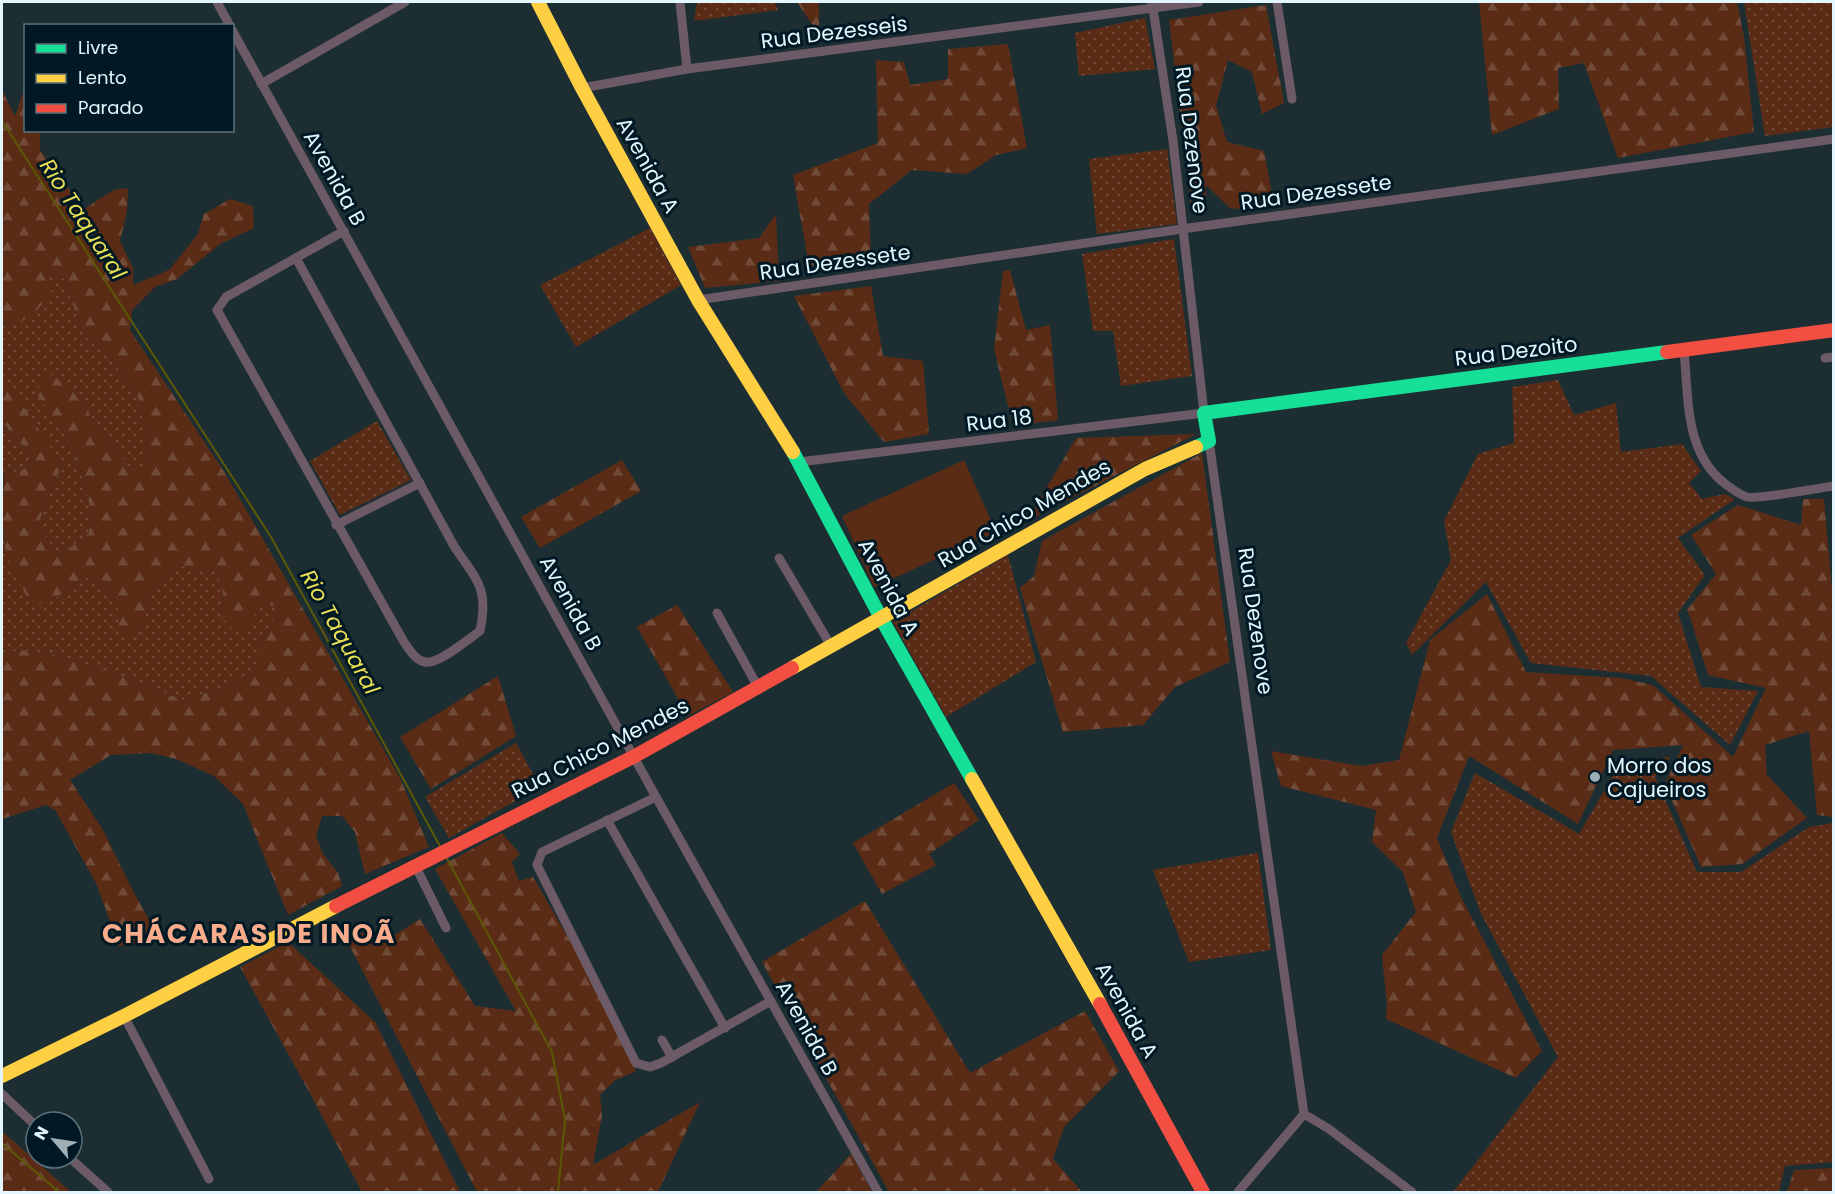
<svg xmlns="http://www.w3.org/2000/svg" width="1835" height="1194" font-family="Poppins,sans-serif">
<defs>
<pattern id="grass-dots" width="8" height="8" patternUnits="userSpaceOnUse" patternTransform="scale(1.5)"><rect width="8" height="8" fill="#5a2c15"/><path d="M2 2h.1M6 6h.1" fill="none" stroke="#724b38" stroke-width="1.8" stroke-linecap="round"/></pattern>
<pattern id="forest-firs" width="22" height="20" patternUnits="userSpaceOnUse" patternTransform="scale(1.5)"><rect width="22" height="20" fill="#5a2c15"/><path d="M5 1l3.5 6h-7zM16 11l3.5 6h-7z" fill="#724b38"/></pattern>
</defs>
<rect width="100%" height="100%" fill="#1d2e33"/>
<g fill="url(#grass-dots)">
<polygon points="697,2 775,2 778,10 694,21"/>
<polygon points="1744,2 1833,2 1833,127 1765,136"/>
<polygon points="1145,18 1155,69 1079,76 1075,33"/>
<polygon points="1167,149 1177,224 1097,234 1089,159"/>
<polygon points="650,228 681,285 576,347 540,285"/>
<polygon points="1174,239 1192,376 1121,386 1113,331 1093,331 1082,254"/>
<polygon points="49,270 64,279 84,335 107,355 137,393 147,437 144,469 132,471 71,389 61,427 75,453 91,509 89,533 60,556 37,526 62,464 3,380 2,375 2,322 17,324"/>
<polygon points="1558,380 1574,415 1616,403 1621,452 1682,444 1701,471 1689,483 1702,499 1725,494 1735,499 1678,538 1705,575 1678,613 1701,687 1758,691 1730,745 1651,676 1531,663 1486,582 1412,655 1406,643 1451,560 1444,521 1478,454 1514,443 1512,387"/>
<polygon points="2,421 36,462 18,472 4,471 2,497"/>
<polygon points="377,421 411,480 340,515 310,461"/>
<polygon points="2,517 6,555 52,600 90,576 117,597 140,634 153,588 177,566 216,571 223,589 221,617 249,627 261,602 282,608 261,638 259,668 228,686 183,700 96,667 54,655 20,650 2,654"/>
<polygon points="1008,555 1036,662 946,717 893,622"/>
<polygon points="516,743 540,787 449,838 425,797"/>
<polygon points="1670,757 1655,777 1697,872 1741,872 1809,827 1833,823 1833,1162 1785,1166 1779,1192 1453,1192 1558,1057 1481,914 1451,832 1475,773 1579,834 1621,762"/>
<polygon points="1258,853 1271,950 1189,962 1153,870"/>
</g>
<g fill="url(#forest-firs)">
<polygon points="797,2 819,2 819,35"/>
<polygon points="1479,2 1737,2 1744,37 1754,132 1618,158 1584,63 1558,68 1559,109 1492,135"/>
<polygon points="1266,5 1284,103 1262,114 1252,72 1228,60 1216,106 1227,142 1264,151 1274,205 1231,209 1206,185 1206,212 1192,213 1169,20"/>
<polygon points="1008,44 1027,148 996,155 967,174 912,170 869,204 871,262 809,266 793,175 878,143 876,60 904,62 910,85 948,79 948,49"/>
<polygon points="2,90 15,116 23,93 25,95 26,130 40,131 40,150 84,209 114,190 128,188 127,212 120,241 133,268 133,285 169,270 198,234 204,214 230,199 253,206 254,228 220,244 177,279 155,287 132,310 130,330 225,473 400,778 429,847 365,874 355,832 342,816 322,816 316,836 323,854 338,873 342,886 288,915 243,804 214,776 176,759 151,753 111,755 70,780 103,830 134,893 155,930 148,943 119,946 96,883 55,810 46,805 2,819 2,654 20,650 54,655 96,667 183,700 228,686 258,668 261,638 282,608 261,603 249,628 236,632 221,617 223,589 216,571 177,566 153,588 140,634 120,638 117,597 90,576 52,600 31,606 6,555 2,517 4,471 18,472 36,462 2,421 2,375 62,464 37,526 60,556 89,533 91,509 75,453 61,427 36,393 46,371 71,389 132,471 144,468 147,437 137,393 107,355 84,335 64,279 49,270 51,293 34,314 17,324 2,322"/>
<polygon points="776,214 779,281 705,288 688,247 759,238"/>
<polygon points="1010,270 1026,330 1050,325 1058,420 1013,426 994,349 1003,271"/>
<polygon points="871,286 883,356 923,361 929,434 884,442 844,393 794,296"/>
<polygon points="1196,434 1027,521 1076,438"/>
<polygon points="1202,453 1230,662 1175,687 1143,725 1063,732 1020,588 1034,576 1042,541"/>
<polygon points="622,460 641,491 540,548 521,517"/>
<polygon points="1803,499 1824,499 1834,612 1833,817 1817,815 1809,731 1765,745 1767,775 1807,818 1742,864 1701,867 1665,784 1683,745 1613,750 1578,824 1469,756 1437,838 1461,897 1542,1051 1516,1078 1386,1019 1387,1007 1382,955 1416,912 1403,872 1372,842 1376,810 1281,786 1271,751 1362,766 1399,760 1430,640 1487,594 1526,672 1621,678 1653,685 1733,757 1766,688 1708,675 1691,620 1687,610 1716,574 1691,535 1738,505 1801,525"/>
<polygon points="677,605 733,692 688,716 637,627"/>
<polygon points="498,676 516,736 431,789 400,737"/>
<polygon points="954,783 979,820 929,854 936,865 882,894 853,843"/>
<polygon points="502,833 520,854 512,862 519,881 533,877 636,1055 635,1072 615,1080 600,1095 602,1115 593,1165 700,1102 658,1192 477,1192 340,927 387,940 420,919 475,1006 516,1011 435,869"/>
<polygon points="865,901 970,1073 1085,1011 1119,1071 1064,1127 1053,1159 1082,1192 1018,1192 1017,1191 1014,1192 889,1192 762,962"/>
<polygon points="288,942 375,1022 460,1192 362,1192 312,1097 240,967"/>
<polygon points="2,1131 71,1192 2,1192"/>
<polygon points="851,1154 872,1192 816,1192"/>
<polygon points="1833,1168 1833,1192 1787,1192 1794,1170"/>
</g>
<polygon fill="#5a2c15" points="964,460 996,532 874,587 842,516"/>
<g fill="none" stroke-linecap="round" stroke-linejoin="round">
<g stroke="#5c5805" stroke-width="2">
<polyline points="2,121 271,537 441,848"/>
<polyline points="445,855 552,1052 565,1120 558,1192"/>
<polyline points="2,1143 59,1192"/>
</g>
<g stroke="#6c5a67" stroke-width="9">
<polyline points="217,2 230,26"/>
<polyline points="680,2 687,69"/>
<polyline points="1277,2 1292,99"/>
<polyline points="232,30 656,797 878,1192"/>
<polyline points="261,84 405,2"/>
<polyline points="582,88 687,69 1199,2"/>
<path d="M 296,258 L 454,546 C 477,581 489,587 480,631 C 468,639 438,665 425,662 C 415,660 409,649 404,642 L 217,310 L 226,297 L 344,231"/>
<polyline points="698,300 1182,229 1834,139"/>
<path d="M 1684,351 C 1689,400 1684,458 1731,488 C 1735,491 1741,495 1747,497 C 1757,500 1818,488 1834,486"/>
<polyline points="1825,358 1834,357"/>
<polyline points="1209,441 1304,1114 1329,1129 1412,1192"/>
<polyline points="799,462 1204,413 1173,141 1152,2"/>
<polyline points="336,525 420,483"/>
<polyline points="779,558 831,646"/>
<polyline points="717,613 758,687"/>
<polyline points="656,797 542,852 537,865 636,1063 650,1067 661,1063 771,1001"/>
<polyline points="607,820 725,1028"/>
<polyline points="415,865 446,928"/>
<polyline points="124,1016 209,1179"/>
<polyline points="662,1040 672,1057"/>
<polyline points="2,1094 36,1126"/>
<polyline points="70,1158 108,1192"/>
<polyline points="1238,1192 1304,1114"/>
</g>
<g stroke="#16e098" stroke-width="14">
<polyline points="1196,447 1209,441 1204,413 1667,352"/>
<polyline points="793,452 881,618 972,779"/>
</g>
<g stroke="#ffcf43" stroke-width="14">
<polyline points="538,2 582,88 698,300 793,452"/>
<polyline points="792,668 1145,469 1196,447"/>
<polyline points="972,779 1100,1004"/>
<polyline points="2,1076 124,1016 336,906"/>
</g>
<g stroke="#f24e42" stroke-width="14">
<polyline points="1667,352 1834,330"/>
<polyline points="336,906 635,756 792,668"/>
<polyline points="1100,1004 1203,1192"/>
</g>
</g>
<circle fill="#9eb0b6" stroke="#001924" stroke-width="2" cx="1595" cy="777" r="6"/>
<g text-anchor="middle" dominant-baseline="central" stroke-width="6" stroke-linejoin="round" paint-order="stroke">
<g font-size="21" fill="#e4f6fd" stroke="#001924">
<text transform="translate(834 32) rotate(-7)">Rua Dezesseis</text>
<text transform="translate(1192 140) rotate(83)">Rua Dezenove</text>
<text transform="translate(648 165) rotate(61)">Avenida A</text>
<text transform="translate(335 178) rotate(61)">Avenida B</text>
<text transform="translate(1316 192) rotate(-8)">Rua Dezessete</text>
<text transform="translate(835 262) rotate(-8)">Rua Dezessete</text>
<text transform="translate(1516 351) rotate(-7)">Rua Dezoito</text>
<text transform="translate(999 420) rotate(-7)">Rua 18</text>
<text transform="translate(1024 513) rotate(-30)">Rua Chico Mendes</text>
<text transform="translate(889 587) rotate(62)">Avenida A</text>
<text transform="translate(571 603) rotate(61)">Avenida B</text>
<text transform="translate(1256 621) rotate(82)">Rua Dezenove</text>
<text transform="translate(600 748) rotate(-27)">Rua Chico Mendes</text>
<text transform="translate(1127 1010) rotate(61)">Avenida A</text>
<text transform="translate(807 1028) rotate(61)">Avenida B</text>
</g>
<g font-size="21" fill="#e4f6fd" stroke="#001924" text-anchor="start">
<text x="1607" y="765">Morro dos<tspan x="1607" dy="24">Cajueiros</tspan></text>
</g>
<g font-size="22" font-style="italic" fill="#e9de54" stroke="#001924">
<text transform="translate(83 219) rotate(57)">Rio Taquaral</text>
<text transform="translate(340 632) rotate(61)">Rio Taquaral</text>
</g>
<g font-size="27" font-weight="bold" letter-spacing="1.5" fill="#f8ac8b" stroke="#001924">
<text x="249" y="933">CHÁCARAS DE INOÃ</text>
</g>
</g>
<rect width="1835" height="1194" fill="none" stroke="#e4f6fd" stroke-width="6"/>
<rect x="24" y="24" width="210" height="108" fill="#001924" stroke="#5b717b" stroke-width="1.5"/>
<rect x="36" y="44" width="30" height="9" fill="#16e098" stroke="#5b717b" stroke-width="1.5"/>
<text x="78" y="54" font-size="18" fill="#e4f6fd">Livre</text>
<rect x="36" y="74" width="30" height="9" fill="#ffcf43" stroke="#5b717b" stroke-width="1.5"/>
<text x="78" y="84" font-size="18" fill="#e4f6fd">Lento</text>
<rect x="36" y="104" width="30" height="9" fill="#f24e42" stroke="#5b717b" stroke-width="1.5"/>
<text x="78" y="114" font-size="18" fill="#e4f6fd">Parado</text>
<g transform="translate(54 1140) rotate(299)"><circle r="28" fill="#001924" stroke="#5b717b" stroke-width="1.5"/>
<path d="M0-4.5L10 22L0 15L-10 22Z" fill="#9eb0b6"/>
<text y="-9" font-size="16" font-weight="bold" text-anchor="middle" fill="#e4f6fd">N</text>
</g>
</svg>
